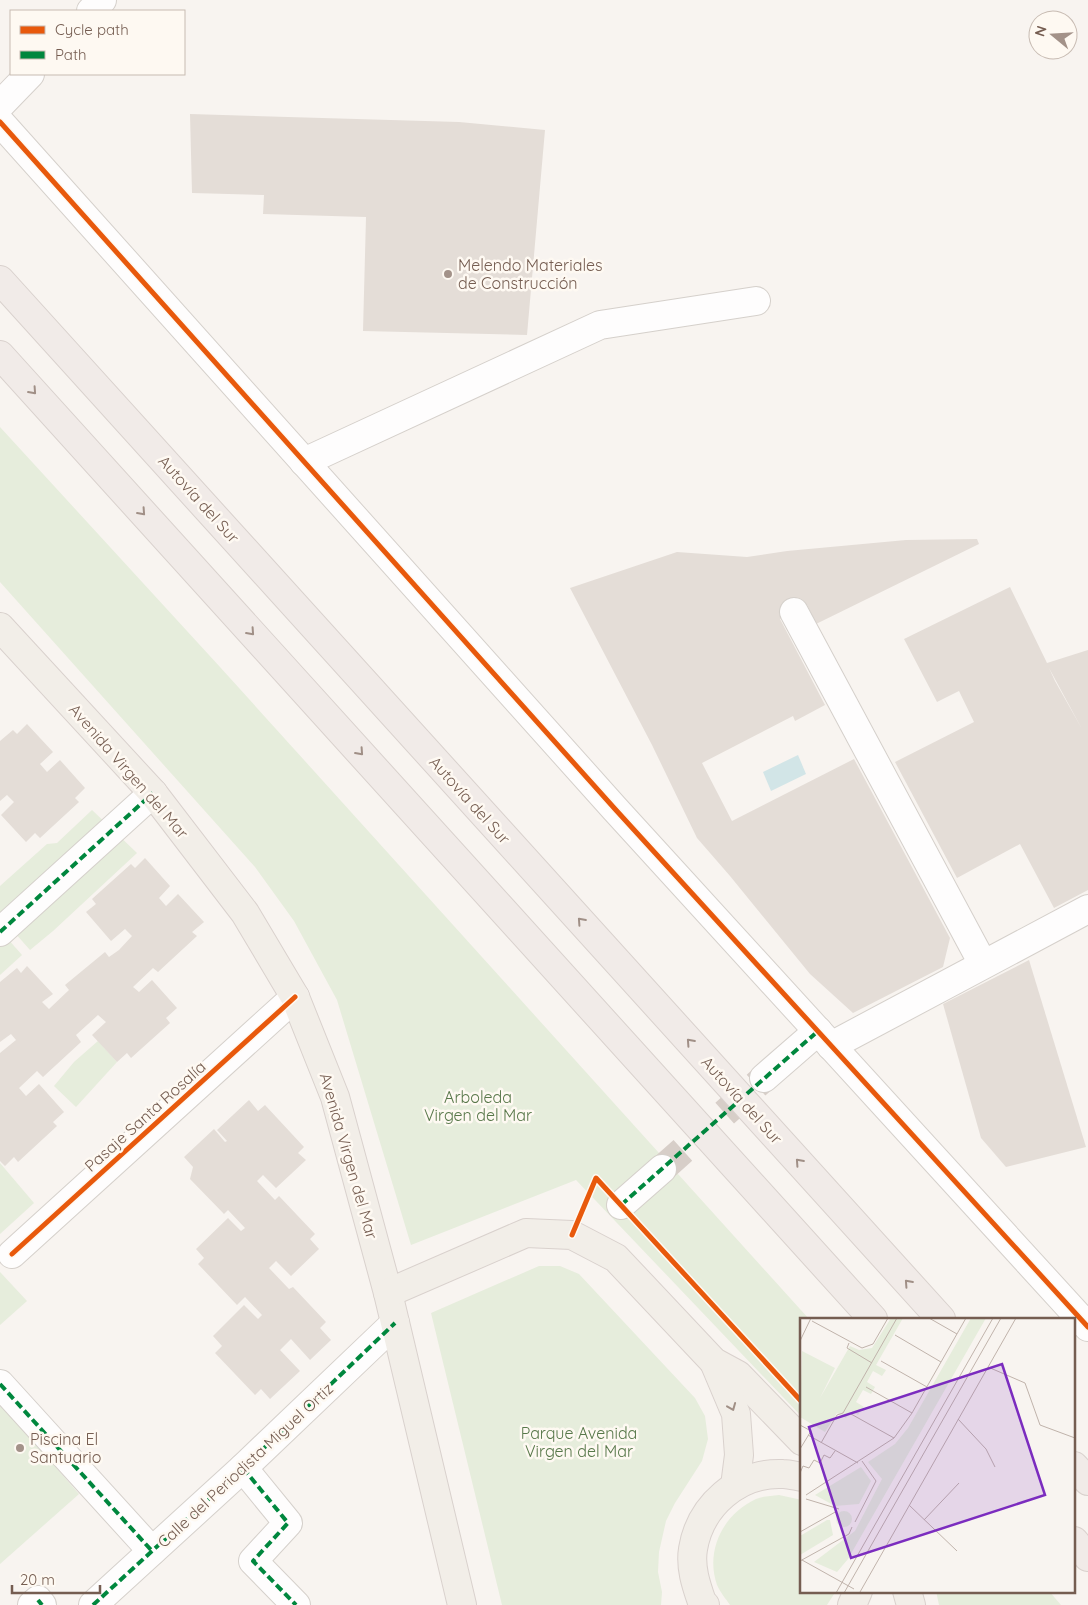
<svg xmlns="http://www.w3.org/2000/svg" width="1088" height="1605" font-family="Quicksand,sans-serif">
<rect width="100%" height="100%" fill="#f8f4f0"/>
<g fill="#e6eddc">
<polygon points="0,427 220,667 809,1319 802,1319 802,1417 576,1180 411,1245 337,1000 294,921 255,867 0,582"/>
<polygon points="92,810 137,853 53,931 30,950 0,916 0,886 47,844 57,843"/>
<polygon points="0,930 22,955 0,975"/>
<polygon points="98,1041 117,1062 76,1107 54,1086 74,1062"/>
<polygon points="0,1163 34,1203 0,1234"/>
<polygon points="539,1266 560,1266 579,1274 695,1398 705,1416 708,1439 702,1461 675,1503 666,1521 659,1552 658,1572 662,1592 661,1605 502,1605 431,1313"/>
<polygon points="0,1272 27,1301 0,1325"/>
<polygon points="0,1403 79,1494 0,1564"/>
<path d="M 779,1495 L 802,1500 L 802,1591 L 836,1591 L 827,1605 L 730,1605 C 726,1599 720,1592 717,1585 C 705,1551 723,1514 756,1499 C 763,1496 771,1496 779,1495 Z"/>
<polygon points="936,1591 1049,1591 1061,1605 939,1605"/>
</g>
<polygon fill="#d2e5e7" points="798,755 806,774 771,791 763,772"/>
<g fill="#e4ddd7" fill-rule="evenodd">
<polygon points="190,114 459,122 545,130 527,335 363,331 366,217 263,214 264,195 192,193"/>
<polygon points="977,539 979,544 816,624 807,605 780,619 825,705 795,721 793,716 702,763 732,821 854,759 950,938 943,967 853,1013 810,974 730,876 697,838 652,745 570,588 677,552 747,557 787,551 906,540"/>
<path d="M 1010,587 L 1047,663 L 1088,650 L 1088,890 L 1054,908 L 1020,844 L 957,878 L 895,762 L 974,722 L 959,691 L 937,702 L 904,639 ZM 1049,668 L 1082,729 L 1055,681 Z"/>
<polygon points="27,724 53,752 40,764 47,772 60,760 85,788 75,798 79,802 40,838 35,833 26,842 1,815 14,802 7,795 0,801 0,741 13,730 17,734"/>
<polygon points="145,858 170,886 159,898 166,906 178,894 204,922 192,932 197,936 158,972 153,968 133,987 139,992 152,980 177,1008 166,1018 170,1023 131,1058 127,1053 117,1062 92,1035 106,1022 98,1015 76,1035 81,1042 43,1077 37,1071 19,1088 26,1096 39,1084 64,1112 53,1122 57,1126 18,1162 14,1157 5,1166 0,1161 0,1053 16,1040 11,1034 0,1042 0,982 17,968 21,973 27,966 53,994 42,1002 49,1009 69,990 65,985 105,952 109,957 119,950 132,936 125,929 111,941 86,912 96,904 92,899 131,864 135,868"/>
<polygon points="1029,960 1086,1147 1006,1167 981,1138 943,1004"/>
<polygon points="249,1100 258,1111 265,1105 304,1147 298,1153 306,1160 276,1188 263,1175 257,1181 275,1200 279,1196 315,1234 310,1239 319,1249 291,1276 276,1261 269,1268 289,1289 293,1287 326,1322 320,1328 331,1340 310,1360 291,1339 280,1350 300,1371 270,1399 261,1389 255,1395 215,1353 222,1346 213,1336 244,1305 258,1319 262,1315 245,1297 237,1305 198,1264 204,1258 196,1249 228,1218 241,1231 245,1228 228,1210 224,1214 190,1179 193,1167 184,1157 214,1129 225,1142 227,1141 217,1130"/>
</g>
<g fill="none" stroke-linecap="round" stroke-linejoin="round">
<polyline stroke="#d7cec8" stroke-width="28" stroke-dasharray="28 14" stroke-linecap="butt" points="662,1169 764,1078"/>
<g stroke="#d5d0cb" stroke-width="30">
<g id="minor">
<polyline points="91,11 102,0"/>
<polyline points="0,105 30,74"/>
<polyline points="0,122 615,809 1088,1327"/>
<polyline points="304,462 600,325 756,301"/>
<polyline points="794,612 983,964"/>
<polyline points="0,932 153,793"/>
<polyline points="831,1046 1088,909"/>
<polyline points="764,1078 818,1031"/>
<polyline points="621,1205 662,1169"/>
<polyline points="12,1254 295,997"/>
<polyline points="0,1384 152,1551"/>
<polyline points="243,1468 288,1523 253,1561 296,1605"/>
<polyline points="32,1605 38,1600 42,1605"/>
<polyline points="93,1605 243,1468 395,1323"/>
</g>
</g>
<g stroke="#d9d1cd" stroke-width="30">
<g id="major">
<polyline points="0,627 153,793 245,913 295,997 335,1097 388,1293 462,1605"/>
<polyline points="388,1293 526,1233 572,1235 616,1258 714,1362 738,1375 802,1441"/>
<polyline points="714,1362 736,1414 739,1455 735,1486"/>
<polyline points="907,1591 911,1605"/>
<path d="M 705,1605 L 702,1602 C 696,1585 690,1567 693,1549 C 700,1506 738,1472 783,1474 C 789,1474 796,1476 802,1477"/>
<polyline points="852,1605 858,1591"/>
</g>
</g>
<g stroke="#d9d1cd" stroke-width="30">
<g id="highway">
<polyline points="0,280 941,1319"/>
<polyline points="0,355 873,1319"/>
<polyline points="1074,1466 1088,1481"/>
<polyline points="1074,1541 1088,1557"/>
</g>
</g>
<use href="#minor" stroke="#fefdfd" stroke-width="28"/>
<use href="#major" stroke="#f2eee8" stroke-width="28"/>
<use href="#highway" stroke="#f1ebe8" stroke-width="28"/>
<g stroke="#00873e" stroke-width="4" stroke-dasharray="8 4" stroke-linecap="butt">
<polyline points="0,932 153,793"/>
<polyline points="621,1205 818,1031"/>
<polyline points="0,1384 152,1551"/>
<polyline points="243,1468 288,1523 253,1561 296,1605"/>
<polyline points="38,1600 42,1605"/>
<polyline points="93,1605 243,1468 395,1323"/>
</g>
<g stroke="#fef9f2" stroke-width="8">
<g id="cycleway">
<polyline points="0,122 615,809 1088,1327"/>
<polyline points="572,1235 596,1178 802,1402"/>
<polyline points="12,1254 295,997"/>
</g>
</g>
<use href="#cycleway" stroke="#e8590c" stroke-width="5"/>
</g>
<defs><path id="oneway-chevron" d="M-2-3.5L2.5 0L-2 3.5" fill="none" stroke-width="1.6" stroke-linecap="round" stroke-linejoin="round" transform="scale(1.25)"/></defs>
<g stroke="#a08f86">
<use href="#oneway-chevron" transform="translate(33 391) rotate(48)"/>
<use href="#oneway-chevron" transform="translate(142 512) rotate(48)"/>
<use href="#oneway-chevron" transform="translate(251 632) rotate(48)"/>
<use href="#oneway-chevron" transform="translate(360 752) rotate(48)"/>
<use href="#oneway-chevron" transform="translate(581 921) rotate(-132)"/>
<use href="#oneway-chevron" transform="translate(690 1042) rotate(-132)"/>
<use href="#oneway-chevron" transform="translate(799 1162) rotate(-132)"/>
<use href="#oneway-chevron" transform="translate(908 1283) rotate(-132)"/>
</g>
<use stroke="#a19086" href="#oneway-chevron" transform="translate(732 1407) rotate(68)"/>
<g fill="#a39289" stroke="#fef9f2" stroke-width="2">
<circle cx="448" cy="274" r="5"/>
<circle cx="20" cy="1448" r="5"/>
</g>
<g text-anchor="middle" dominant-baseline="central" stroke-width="5" stroke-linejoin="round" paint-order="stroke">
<g font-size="16" fill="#755d51" stroke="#fef9f2" text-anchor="start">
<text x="458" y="265">Melendo Materiales<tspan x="458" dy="18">de Construcción</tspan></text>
<text x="30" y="1439">Piscina El<tspan x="30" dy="18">Santuario</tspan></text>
</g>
<g font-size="16" fill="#755d51" stroke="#fef9f2">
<text transform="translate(199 499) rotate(48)">Autovía del Sur</text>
<text transform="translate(129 771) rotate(49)">Avenida Virgen del Mar</text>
<text transform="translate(470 800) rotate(48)">Autovía del Sur</text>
<text transform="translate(742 1100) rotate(48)">Autovía del Sur</text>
<text transform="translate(145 1116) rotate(-42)">Pasaje Santa Rosalía</text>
<text transform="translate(349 1156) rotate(74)">Avenida Virgen del Mar</text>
<text transform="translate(245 1465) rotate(-43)">Calle del Periodista Miguel Ortiz</text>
</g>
<g font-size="16" fill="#58784a" stroke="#fef9f2">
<text x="478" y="1097">Arboleda<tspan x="478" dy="18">Virgen del Mar</tspan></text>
<text x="579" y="1433">Parque Avenida<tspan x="579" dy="18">Virgen del Mar</tspan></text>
</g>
</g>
<g transform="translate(800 1318)">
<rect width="275" height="275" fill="#f8f4f0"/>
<path d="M 91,0 L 103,0 L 76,47 L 86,52 L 82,58 L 73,53 L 67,64 L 75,69 L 71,76 L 63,72 L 56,84 L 64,89 L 58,97 L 51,93 L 46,100 L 37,95 L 25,114 L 0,99 L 2,33 L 35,50 L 20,80 L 50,28 L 59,32 L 72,30 ZM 171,0 L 186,0 L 48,241 L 37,254 L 14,244 L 55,213 L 82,161 L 68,144 L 95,126 L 108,110 ZM 61,149 L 71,163 L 59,186 L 35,188 L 15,177 ZM36 201a8 8 0 1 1 16 0a8 8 0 1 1-16 0ZM 27,202 L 30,202 L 33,217 L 0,237 L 0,218 Z" fill="#e6eddc"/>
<path fill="none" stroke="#c0b3ab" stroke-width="1" d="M 129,0 L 157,16M 12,3 L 62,30 L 73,26 L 88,0M 95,17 L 141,44M 0,23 L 11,0M 49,25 L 47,30 L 72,45M 81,43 L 127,69M 188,49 L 225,65 L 240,107 L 275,120M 66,69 L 112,95M 51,96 L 94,120M 158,101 L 186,131 L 195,149M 0,107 L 11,113 L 0,131M 8,117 L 58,145M 21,125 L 37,97 L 43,95 L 97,0M 0,155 L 3,148 L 9,150 L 14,142 L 20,145 L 24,137 L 30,140 L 35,133M 6,177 L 94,120 L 112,95 L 166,0M 6,181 L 39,191M 109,187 L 157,233M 124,202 L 159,165M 55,204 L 76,163 L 62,143M 0,214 L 37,193M 2,242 L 54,271M 0,243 L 49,216 L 52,209M 60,274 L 216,0M 36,275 L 193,0M 44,275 L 201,0"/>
<path fill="#7b2cbf" fill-opacity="0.15" stroke="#7b2cbf" stroke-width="2.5" d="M 202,46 L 245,177 L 51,240 L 9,109 Z"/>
<rect width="275" height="275" fill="none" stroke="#755d51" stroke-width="2.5"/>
</g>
<rect x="10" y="10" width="175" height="65" fill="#fef9f2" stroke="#c7bbb2"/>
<rect x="20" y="26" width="25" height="8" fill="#e8590c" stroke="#c7bbb2"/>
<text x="55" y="35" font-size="15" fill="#755d51">Cycle path</text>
<rect x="20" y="51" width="25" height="8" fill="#00873e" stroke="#c7bbb2"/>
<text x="55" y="60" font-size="15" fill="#755d51">Path</text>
<g transform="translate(1053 35) rotate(288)"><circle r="24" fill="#fef9f2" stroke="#c7bbb2"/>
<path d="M0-4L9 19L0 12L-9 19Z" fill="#a39289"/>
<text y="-8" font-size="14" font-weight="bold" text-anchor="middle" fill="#755d51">N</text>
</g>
<path d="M12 1585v8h88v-8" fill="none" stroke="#755d51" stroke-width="2.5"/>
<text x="20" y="1585" font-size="15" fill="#755d51" stroke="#fef9f2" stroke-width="4" paint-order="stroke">20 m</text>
</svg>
